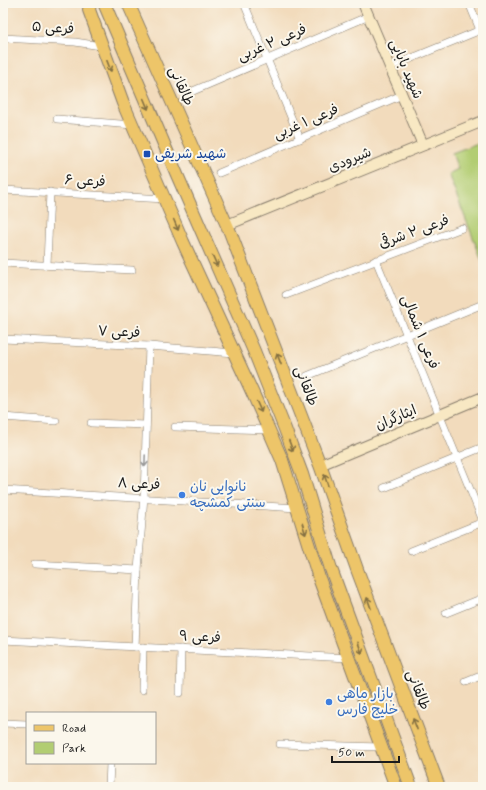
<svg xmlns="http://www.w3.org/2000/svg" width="486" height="790" font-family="Mynerve,'Playpen Sans Arabic',sans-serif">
<rect width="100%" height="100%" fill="#fbf7ec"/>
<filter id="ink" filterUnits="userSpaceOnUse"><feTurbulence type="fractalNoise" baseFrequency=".025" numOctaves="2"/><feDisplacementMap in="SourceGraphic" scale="8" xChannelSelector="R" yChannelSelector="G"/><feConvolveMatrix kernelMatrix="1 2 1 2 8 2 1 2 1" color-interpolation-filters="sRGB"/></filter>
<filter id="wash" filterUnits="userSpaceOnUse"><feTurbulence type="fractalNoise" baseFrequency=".012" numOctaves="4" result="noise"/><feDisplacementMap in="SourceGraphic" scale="16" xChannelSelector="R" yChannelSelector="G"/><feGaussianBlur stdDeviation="0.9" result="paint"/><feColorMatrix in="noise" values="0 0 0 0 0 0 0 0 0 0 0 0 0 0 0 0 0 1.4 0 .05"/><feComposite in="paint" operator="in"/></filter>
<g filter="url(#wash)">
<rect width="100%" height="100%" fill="#f2dbbc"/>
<polygon fill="#b2cd72" stroke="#677447" points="483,141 483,263 448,174 458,169 452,153"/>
</g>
<g filter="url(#ink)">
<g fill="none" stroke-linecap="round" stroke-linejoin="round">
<g stroke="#877c6c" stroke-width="8">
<g id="street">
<polyline points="244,3 300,139"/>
<polyline points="469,3 480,30"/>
<polyline points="3,38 75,42 101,46"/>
<polyline points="390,67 483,29"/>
<polyline points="186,94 369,16"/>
<polyline points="57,119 133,125"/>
<polyline points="219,173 402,95"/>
<polyline points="3,190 165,199"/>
<polyline points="376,260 483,521"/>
<polyline points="3,263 132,270"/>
<polyline points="47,265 50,192"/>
<polyline points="286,295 462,228"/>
<polyline points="3,339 149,346 234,353"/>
<polyline points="307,376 483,304"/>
<polyline points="3,417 56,421"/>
<polyline points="91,423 146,425"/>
<polyline points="175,427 269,430"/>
<polyline points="384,488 483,447"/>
<polyline points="3,490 297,508"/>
<polyline points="411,551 483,522"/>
<polyline points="35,564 138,570"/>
<polyline points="446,613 483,598"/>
<polyline points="3,640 348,658"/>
<polyline points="135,647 138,570 144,497 149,346"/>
<polyline points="466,682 483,675"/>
<polyline points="142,690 143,647"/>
<polyline points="180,693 181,649"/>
<polyline points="3,723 27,724"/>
<polyline points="280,744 380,747"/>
<polyline points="109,787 110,763"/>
</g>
</g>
<g stroke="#877c6c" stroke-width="12">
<g id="secondary">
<polyline points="363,3 423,145"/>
<polyline points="227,225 483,121"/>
<polyline points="320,465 483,397"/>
</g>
</g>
<g stroke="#877c6c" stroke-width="14">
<g id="primary">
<polyline points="90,3 89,10 123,103 183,242 254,396 282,460 319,578 396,787"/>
<polyline points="104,3 178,177 254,351 285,429 302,474 331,569 411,787"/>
<polyline points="128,3 230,232 320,465 358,572 439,787"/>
</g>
</g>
<use href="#street" stroke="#fff" stroke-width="7"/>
<use href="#secondary" stroke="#f8e8c3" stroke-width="10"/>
<use href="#primary" stroke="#edc569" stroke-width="12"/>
</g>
<defs><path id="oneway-shaft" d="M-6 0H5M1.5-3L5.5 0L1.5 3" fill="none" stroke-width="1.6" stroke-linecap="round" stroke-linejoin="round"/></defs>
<g stroke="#847042">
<use href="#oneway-shaft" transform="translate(109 66) rotate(69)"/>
<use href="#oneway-shaft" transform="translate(146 104) rotate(67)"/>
<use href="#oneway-shaft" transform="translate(176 225) rotate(67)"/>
<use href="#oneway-shaft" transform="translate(215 261) rotate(66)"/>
<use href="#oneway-shaft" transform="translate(279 359) rotate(-111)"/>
<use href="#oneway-shaft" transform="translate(259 407) rotate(66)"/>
<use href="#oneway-shaft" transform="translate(291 446) rotate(69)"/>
<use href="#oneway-shaft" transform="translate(326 480) rotate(-109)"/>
<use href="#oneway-shaft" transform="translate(304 529) rotate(73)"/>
<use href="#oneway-shaft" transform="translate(369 603) rotate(-110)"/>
<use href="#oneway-shaft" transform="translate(360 648) rotate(70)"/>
<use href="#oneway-shaft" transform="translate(415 724) rotate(-111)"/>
</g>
<use stroke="#999" href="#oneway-shaft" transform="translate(145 461) rotate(92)"/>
</g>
<rect fill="#1a4fb4" stroke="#fbf7ec" stroke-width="1.5" x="143" y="150" width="8" height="8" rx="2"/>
<g fill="#3f7fe0" stroke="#fbf7ec" stroke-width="1.5">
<circle cx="182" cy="495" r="4"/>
<circle cx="329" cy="702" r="4"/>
</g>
<g text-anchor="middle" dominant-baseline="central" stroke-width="4" stroke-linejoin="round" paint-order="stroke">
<g font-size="14" fill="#1c1c1c" stroke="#fbf7ec">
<text transform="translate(53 28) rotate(4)">فرعی ۵</text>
<text transform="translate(272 43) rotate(-23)">فرعی ۲ غربی</text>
<text transform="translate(406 69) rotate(67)">شهید بابایی</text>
<text transform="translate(181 86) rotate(66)">طالقانی</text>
<text transform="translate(306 122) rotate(-23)">فرعی ۱ غربی</text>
<text transform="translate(350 160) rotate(-22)">شیرودی</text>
<text transform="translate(85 181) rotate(3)">فرعی ۶</text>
<text transform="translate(414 232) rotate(-20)">فرعی ۲ شرقی</text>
<text transform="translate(119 332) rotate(3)">فرعی ۷</text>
<text transform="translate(420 332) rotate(68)">فرعی ۱ شمالی</text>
<text transform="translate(306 386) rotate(69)">طالقانی</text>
<text transform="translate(396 418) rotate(-23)">ایثارگران</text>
<text transform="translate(139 484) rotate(3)">فرعی ۸</text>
<text transform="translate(200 637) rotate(3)">فرعی ۹</text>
<text transform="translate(418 690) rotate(69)">طالقانی</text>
</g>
<g font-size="14" fill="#164399" stroke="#fbf7ec" text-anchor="start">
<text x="155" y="154">شهید شریفی</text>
</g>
<g font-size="14" fill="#366cbe" stroke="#fbf7ec" text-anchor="start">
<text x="190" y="487">نانوایی نان<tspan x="190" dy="16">سنتی کمشچه</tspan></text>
<text x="337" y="694">بازار ماهی<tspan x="337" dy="16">خلیج فارس</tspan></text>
</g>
</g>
<rect width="486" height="790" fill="none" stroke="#fbf7ec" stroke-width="16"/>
<rect x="26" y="712" width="130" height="52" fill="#fbf7ec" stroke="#a29f99"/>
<rect x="34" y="725" width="20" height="6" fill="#edc569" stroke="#a29f99"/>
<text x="62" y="732" font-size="12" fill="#1c1c1c">Road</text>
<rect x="34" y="742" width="20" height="12" fill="#b2cd72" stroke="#a29f99"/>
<text x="62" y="752" font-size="12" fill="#1c1c1c">Park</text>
<path d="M332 756v6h67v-6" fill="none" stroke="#1c1c1c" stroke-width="2"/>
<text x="338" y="756" font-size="12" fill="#1c1c1c" stroke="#fbf7ec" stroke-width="3" paint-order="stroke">50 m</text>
</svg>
